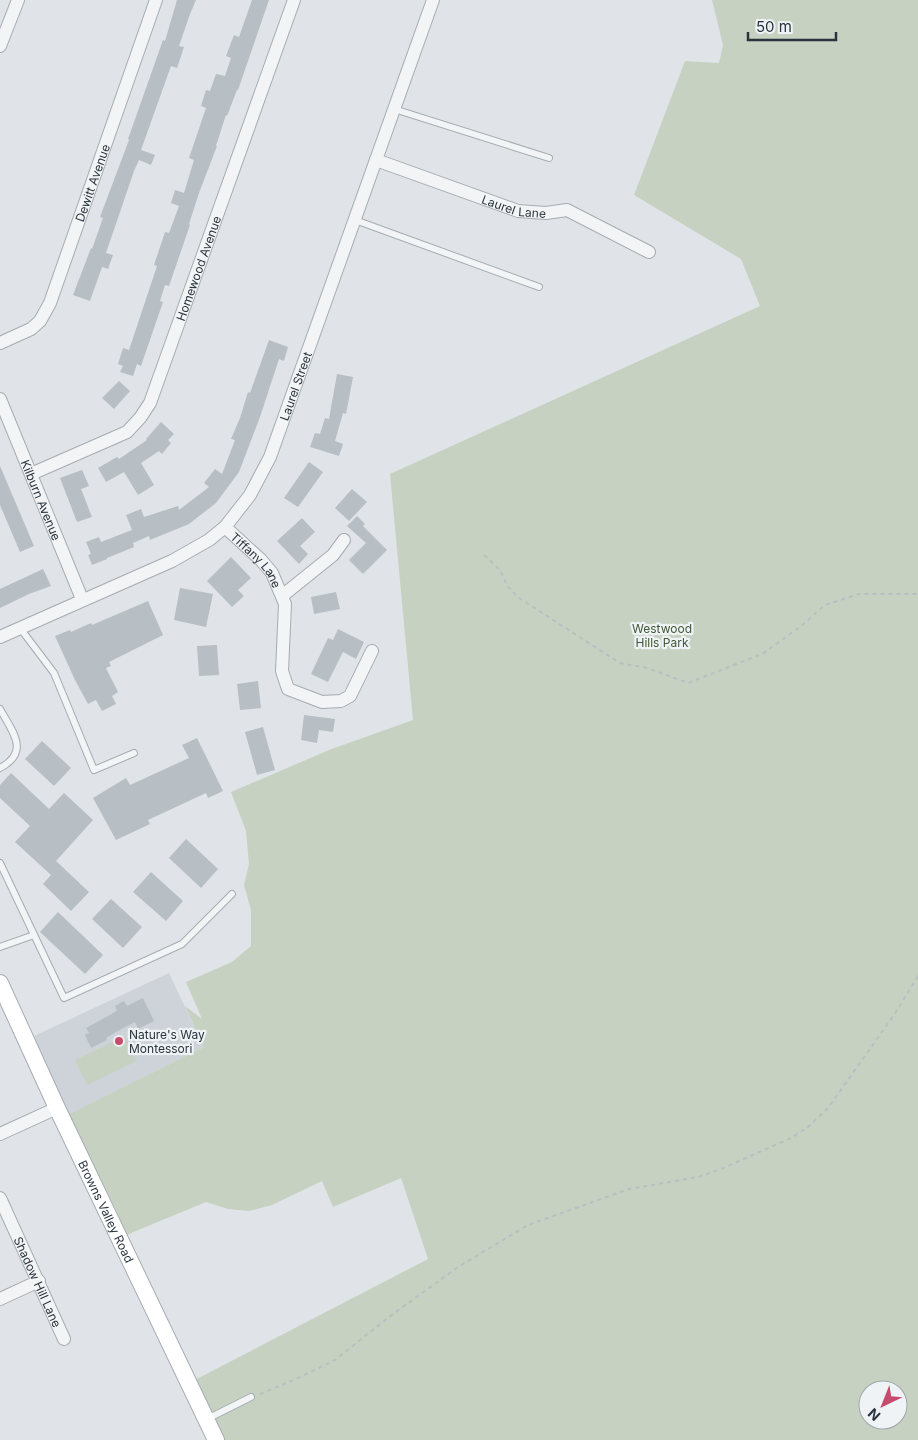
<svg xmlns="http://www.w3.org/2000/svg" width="918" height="1440" font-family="Inter,sans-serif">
<rect width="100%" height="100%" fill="#e0e4e8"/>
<polygon fill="#ced3da" points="169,973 204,1047 69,1114 34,1036"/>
<g fill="#c7d1c1" fill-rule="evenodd">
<path d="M 712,0 L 918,0 L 918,1440 L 216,1440 L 189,1383 L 428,1259 L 401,1178 L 333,1207 L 322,1181 L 272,1205 L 249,1211 L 228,1209 L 206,1202 L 119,1238 L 118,1214 L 69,1114 L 204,1047 L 185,1006 L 202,1019 L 186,982 L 232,962 L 251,946 L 251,910 L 244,885 L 249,864 L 246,831 L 231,792 L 329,750 L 413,720 L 390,474 L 760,306 L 741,259 L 634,195 L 685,61 L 719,63 L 723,45 ZM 868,1390 L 898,1390 L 898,1420 L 868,1420 Z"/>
<polygon points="125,1036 137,1061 87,1085 75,1060"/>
</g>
<g fill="#b7bec4">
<polygon points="177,0 196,0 190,14 179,46 184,47 177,68 171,66 141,150 155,155 151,165 139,160 134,171 106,253 113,255 108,269 102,267 90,301 73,295 91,248 92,249 103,218 100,217 129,140 128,139 163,40 165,41"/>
<polygon points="252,0 269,0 238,90 237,90 227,116 226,115 216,146 217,146 199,193 189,224 190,225 169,286 165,285 160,301 163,302 141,366 137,364 133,376 120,372 123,366 118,364 123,348 129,350 157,266 154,265 165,232 169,233 179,206 171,203 175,190 184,193 194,160 189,158 206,108 201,106 206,90 210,91 216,74 225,76 231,58 226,56 234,35 239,37"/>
<polygon points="269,340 288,347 284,361 279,359 260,417 239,472 216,503 189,524 150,540 149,536 133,543 134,547 107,558 107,559 92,565 88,555 91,554 86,542 99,537 101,542 132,530 126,515 141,509 144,517 178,506 179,510 209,487 204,483 215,469 222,474 235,440 231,439 240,418 248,392 250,393"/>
<polygon points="337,374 353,377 346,414 343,413 335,441 343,444 339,456 310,447 315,433 320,434 325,418 329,419"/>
<polygon points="119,381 130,391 114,409 102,398"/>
<polygon points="161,422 174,434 168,440 171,443 162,454 159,451 141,463 154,485 138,495 124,472 106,482 98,468 117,457 119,459 147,440 146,439"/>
<polygon points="309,462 323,472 298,507 284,498"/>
<polygon points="0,466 34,546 20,552 0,505"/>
<polygon points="82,470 89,486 81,489 92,517 77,522 60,478"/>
<polygon points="352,489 367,502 349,521 335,508"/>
<polygon points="357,516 365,524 363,526 387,550 363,574 349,560 366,543 347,526"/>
<polygon points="302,518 315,532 300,546 308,554 299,564 277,541"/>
<polygon points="231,557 251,578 238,590 244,596 232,607 207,581"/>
<polygon points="43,569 51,586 29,594 0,608 0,589"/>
<polygon points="180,588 213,594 206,627 174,620"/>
<polygon points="336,592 340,609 314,614 311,597"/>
<polygon points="148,601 163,635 109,662 111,666 106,668 118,692 112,696 116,704 102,711 96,700 88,704 75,680 55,636 70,630 71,632 91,623 92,625"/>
<polygon points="338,629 364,642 356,659 343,652 328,682 311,674 328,638 333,640"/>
<polygon points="217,645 219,675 199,676 197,646"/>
<polygon points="258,681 261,708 240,710 237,684"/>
<polygon points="304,715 335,719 333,732 319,730 317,743 301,740"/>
<polygon points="263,727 275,770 257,775 245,732"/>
<polygon points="197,738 223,791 208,798 206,793 148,820 150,824 116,840 93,798 126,778 130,785 189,758 182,745"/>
<polygon points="42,741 71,768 54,786 25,759"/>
<polygon points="11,773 49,809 64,793 93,820 56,861 89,892 71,911 43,884 51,875 15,842 30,826 0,798 0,785"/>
<polygon points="186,839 218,869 201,888 169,858"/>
<polygon points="151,872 183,901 166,921 133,892"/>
<polygon points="111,899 142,927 123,948 92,919"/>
<polygon points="58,912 103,955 85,974 40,932"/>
<polygon points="143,998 154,1021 138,1029 135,1022 116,1032 106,1038 107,1040 91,1048 85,1035 89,1033 86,1028 117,1011 115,1006 124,1001 127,1006"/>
</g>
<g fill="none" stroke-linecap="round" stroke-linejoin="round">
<g stroke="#a5acb2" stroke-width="8">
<g id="lane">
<polyline points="394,109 549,158"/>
<polyline points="355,220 539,287"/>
<polyline points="20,628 54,673 94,770 134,753"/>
<path d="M 0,709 C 12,731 31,752 0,768"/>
<polyline points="0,863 64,998 182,944 232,894"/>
<polyline points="0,947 34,935"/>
<polyline points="207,1419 251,1397"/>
</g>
</g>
<g stroke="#a5acb2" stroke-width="14">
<g id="street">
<polyline points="0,46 18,0"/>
<path id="s1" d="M 376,160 L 518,211 L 546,213 L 567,210 L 649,252"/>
<path id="s2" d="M 0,343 L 31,329 L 40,321 L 50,303 L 156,0"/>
<path id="s3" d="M 0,399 L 82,599"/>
<path id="s4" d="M 31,474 L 127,432 L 140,418 L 150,403 L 294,0"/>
<path id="s5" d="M 225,527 L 261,560 L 272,573 L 285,604 L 282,671 L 288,689 L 322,702 L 341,701 L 350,696 L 372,651"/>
<polyline points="282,596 333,555 344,540"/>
<path id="s6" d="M 0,637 L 172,561 L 209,540 L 225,527 L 250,495 L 270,457 L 433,0"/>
<polyline points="0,1134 57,1108"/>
<path id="s7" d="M 0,1198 L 64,1339"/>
<polyline points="0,1299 39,1281"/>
</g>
</g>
<g stroke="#a5acb2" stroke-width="18">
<g id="secondary">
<path id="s8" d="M 0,983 L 57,1108 L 216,1440"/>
</g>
</g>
<g stroke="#babec2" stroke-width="2" stroke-dasharray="4 4" stroke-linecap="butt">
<polyline points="484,555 500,570 508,587 519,598 620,663 647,668 688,683 762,654 800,627 825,605 859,594 918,594"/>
<polyline points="260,1394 296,1379 335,1360 389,1317 458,1267 528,1225 629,1189 698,1177 721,1169 791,1138 808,1127 828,1108 894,1015 918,976"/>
</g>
<use href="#lane" stroke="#f2f4f6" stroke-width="6"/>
<use href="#street" stroke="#f2f4f6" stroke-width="12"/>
<use href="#secondary" stroke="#fff" stroke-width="16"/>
</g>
<circle fill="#c64b6e" stroke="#eff3f6" stroke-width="2" cx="119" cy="1041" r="5"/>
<g text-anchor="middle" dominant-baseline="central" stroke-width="4.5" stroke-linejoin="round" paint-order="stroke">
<g font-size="12" fill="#29343e" stroke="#eff3f6">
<text stroke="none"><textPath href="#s2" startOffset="194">Dewitt Avenue</textPath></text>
<text stroke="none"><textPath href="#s1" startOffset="146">Laurel Lane</textPath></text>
<text stroke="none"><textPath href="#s4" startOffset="285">Homewood Avenue</textPath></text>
<text stroke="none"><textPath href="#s6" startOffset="410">Laurel Street</textPath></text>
<text stroke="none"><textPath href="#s3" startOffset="109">Kilburn Avenue</textPath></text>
<text stroke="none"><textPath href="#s5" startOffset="46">Tiffany Lane</textPath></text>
<text stroke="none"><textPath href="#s8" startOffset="252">Browns Valley Road</textPath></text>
<text stroke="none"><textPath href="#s7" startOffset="92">Shadow Hill Lane</textPath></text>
</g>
<g font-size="12" fill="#425937" stroke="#eff3f6">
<text x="662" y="628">Westwood<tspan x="662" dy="14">Hills Park</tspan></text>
</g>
<g font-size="12" fill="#29343e" stroke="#eff3f6" text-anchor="start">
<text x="129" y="1034">Nature's Way<tspan x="129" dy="14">Montessori</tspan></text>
</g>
</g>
<g transform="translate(883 1405) rotate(223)"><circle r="24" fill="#eff3f6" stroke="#a0a7ac"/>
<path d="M0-4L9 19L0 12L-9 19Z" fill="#c64b6e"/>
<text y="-8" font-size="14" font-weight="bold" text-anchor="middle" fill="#29343e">N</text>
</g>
<path d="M748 32v8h88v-8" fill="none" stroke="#29343e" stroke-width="2.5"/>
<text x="756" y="32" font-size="15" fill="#29343e" stroke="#eff3f6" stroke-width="4" paint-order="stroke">50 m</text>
</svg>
